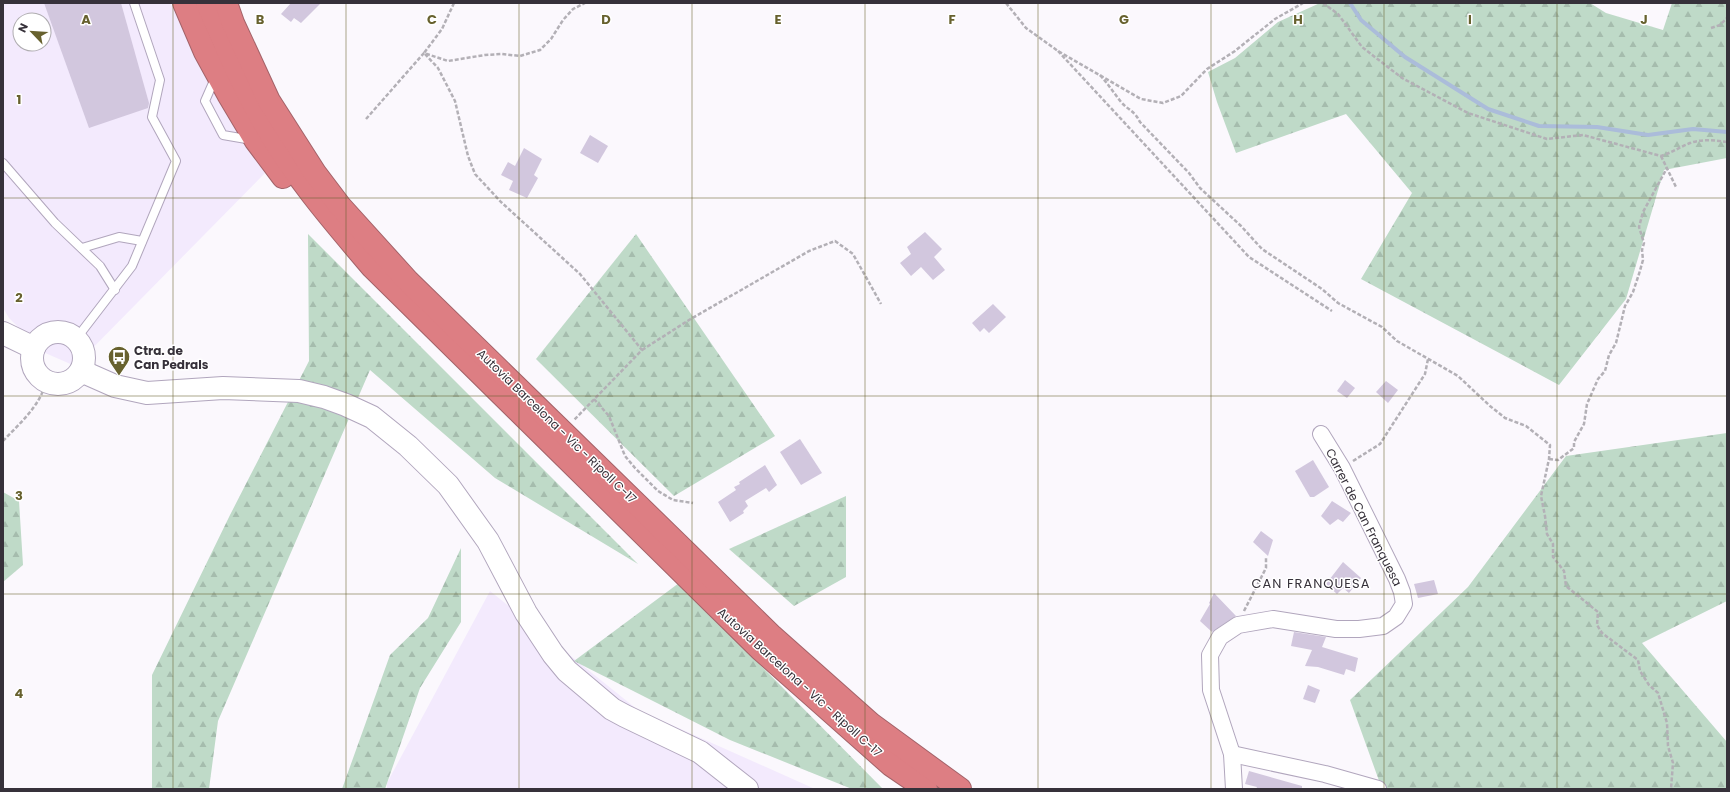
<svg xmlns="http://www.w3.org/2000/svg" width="1730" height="792" font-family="Poppins,sans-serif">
<defs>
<pattern id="forest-firs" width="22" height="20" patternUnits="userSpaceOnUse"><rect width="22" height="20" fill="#bfdac8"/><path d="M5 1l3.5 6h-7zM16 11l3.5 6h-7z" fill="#a5bcad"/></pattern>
</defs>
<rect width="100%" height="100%" fill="#fbf8fd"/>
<g fill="#f3eafd" fill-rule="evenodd">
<path d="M 3,3 L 170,3 L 265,173 L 75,366 L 43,352 L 9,318 L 3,308 ZM 20,20 L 44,20 L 44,44 L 20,44 Z"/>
<polygon points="490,591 638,710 815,789 387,789 387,783"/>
</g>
<g fill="url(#forest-firs)">
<polygon points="1320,3 1590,3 1606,13 1663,30 1672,3 1727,3 1727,158 1664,170 1626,299 1559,385 1361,279 1412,193 1346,114 1236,153 1217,102 1208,72 1235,58 1278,22"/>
<polygon points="308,234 638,564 495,478 370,370 218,721 209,789 152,789 152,675 230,515 309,361"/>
<polygon points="636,234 775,436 674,496 536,359"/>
<polygon points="1727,433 1727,601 1642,643 1727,742 1727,789 1382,789 1350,700 1468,587 1566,456"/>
<polygon points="3,492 19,501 23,565 3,582"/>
<polygon points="846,496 846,577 794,606 729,549"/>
<polygon points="461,548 461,622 420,688 385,789 342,789 390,655 428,618"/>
<polygon points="679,583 883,789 852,789 730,740 574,661"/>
</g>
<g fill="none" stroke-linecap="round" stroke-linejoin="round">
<polyline stroke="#abbcda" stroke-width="4" points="1350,3 1361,20 1405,57 1488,109 1539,126 1597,127 1648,135 1693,129 1727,132"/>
</g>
<g fill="#d2c7de">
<polygon points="44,3 121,3 149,103 148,108 89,128"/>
<polygon points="291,3 321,3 301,23 294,18 291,22 281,14"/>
<polygon points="590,135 608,146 598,163 580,153"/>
<polygon points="524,148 542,159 534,175 538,178 527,198 509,190 513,181 501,175 508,162 515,166"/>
<polygon points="925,232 942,249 934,257 945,270 933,280 921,267 911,276 900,263 911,254 907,247"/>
<polygon points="993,304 1006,317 989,333 984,328 980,332 972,323"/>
<polygon points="1345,380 1355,388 1347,398 1337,391"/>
<polygon points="1386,381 1398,390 1388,403 1376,392"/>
<polygon points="800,439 822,473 801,485 780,452"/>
<polygon points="1313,460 1329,487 1314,497 1310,497 1295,471"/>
<polygon points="765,465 777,485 769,492 766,488 745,501 748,506 743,511 744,513 730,522 718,502 736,490 734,487 740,484 739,482"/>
<polygon points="1332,501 1351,513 1343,522 1338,519 1330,525 1321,516"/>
<polygon points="1261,531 1273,540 1268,556 1253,542"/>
<polygon points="1343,562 1361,578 1349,593 1343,588 1337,594 1326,584"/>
<polygon points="1434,580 1438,594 1418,598 1414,584"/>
<polygon points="1214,593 1236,616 1212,632 1200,621 1210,604 1209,603"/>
<polygon points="1294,632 1326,637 1322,647 1358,658 1355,672 1346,669 1344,675 1318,667 1305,666 1312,650 1291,646"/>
<polygon points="1308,685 1320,690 1315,703 1303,699"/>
<polygon points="1249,771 1302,786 1302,789 1256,789 1257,787 1245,784"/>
</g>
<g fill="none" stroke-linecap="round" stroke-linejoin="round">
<g stroke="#b1a6bd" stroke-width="10">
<g id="lane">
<polyline points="216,76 205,101 223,135 252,140"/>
<polyline points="3,163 55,223 100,266 115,290"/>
<polyline points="82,248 119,237 142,241"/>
<polyline points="76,339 132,266 176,161 152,117 160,80 134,3"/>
</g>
</g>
<g stroke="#b1a6bd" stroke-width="18">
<g id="street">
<polyline points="1232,754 1325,774 1378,789"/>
<polyline points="1234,789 1232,754 1211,690 1210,655 1220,637 1238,625 1273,619 1336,629 1359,629 1383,626 1396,617 1404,604 1402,592 1397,579 1342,468 1321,434"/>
</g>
</g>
<g stroke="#b1a6bd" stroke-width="24">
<g id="secondary">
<circle cx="58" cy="358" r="26"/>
<polyline points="3,333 34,348"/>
<polyline points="81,371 115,386 147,393 223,388 299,391 324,397 346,405 372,417 408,446 448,485 488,541 526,613 553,654 567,671 612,709 625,716 700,752 747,789"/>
</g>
</g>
<g stroke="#a36369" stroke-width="24">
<g id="highway">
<polyline points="184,3 205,52 228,94 256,141 283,177"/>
<path d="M 207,3 C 225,44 242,85 264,123 C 294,176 333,221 372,267 L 760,649 L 891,765 L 926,789"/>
<polyline points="226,3 233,23 269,101 315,173 340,206 407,280 772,636 871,724 960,789"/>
</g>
</g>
<g stroke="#b3b0b6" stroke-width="2.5" stroke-dasharray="4 2" stroke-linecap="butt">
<polyline points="454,3 442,29 424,53 438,68 455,101 468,156 475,174 501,202 580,274 642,350 574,420"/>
<polyline points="1006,3 1026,28 1058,51 1141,99 1163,103 1181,96 1207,69 1235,51 1275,19 1303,3"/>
<path d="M 1323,3 L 1338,14 L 1362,47 L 1402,78 L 1468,113 L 1547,139 L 1583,135 L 1661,156 C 1671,153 1680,147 1690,143 C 1701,139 1715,140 1727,142"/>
<polyline points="1711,28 1720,25 1727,18"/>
<polyline points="1058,51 1249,257 1332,311"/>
<path d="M 1100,75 C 1108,84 1114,93 1121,102 C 1129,111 1134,110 1140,122 L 1189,173 L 1200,188 L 1241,226 L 1262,249 L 1322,289 L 1338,303 L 1382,327 L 1397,341 L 1458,376 L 1490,406 L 1505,418 L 1526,426 L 1550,445 L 1549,459 L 1541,496 L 1545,516 L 1547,534 L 1553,544 L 1553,557 L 1564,571 L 1566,586 L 1598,612 L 1597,625 L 1602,633 L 1638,660 L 1640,671 L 1649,685 L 1658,693 L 1667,723 L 1668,746 L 1673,763 L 1671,789"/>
<polyline points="366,119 424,53 448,61 485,55 502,54 520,56 540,50 551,39 563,20 573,9 585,3"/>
<polyline points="1661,156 1676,187"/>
<polyline points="642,350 689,320 809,251 835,241 853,254 881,304"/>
<polyline points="594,399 609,416 625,456 635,468 658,491 673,500 693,503"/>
<path d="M 3,441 C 20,423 40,406 46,382"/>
<polyline points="1549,459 1558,460 1574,448 1574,442 1584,424 1587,404 1598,379 1605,371 1609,355 1616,343 1625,306 1633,292 1639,274 1643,260 1642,250 1644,243 1639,227 1643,212 1667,168"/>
<polyline points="1353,461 1380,444 1425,374 1428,359"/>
<polyline points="1244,611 1266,568 1266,557"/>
</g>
<use href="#lane" stroke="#fff" stroke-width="8"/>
<use href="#street" stroke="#fff" stroke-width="16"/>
<use href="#secondary" stroke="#fff" stroke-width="22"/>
<use href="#highway" stroke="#dd7e83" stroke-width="22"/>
</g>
<path fill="none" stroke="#67612e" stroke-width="1" stroke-opacity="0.55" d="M 173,3 L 173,789M 346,3 L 346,789M 519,3 L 519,789M 692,3 L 692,789M 865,3 L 865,789M 1038,3 L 1038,789M 1211,3 L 1211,789M 1384,3 L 1384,789M 1557,3 L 1557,789M 3,198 L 1727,198M 3,396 L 1727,396M 3,594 L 1727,594"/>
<defs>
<g id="bus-pin" transform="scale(1.15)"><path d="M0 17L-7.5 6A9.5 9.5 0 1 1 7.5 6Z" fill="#67612e" stroke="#fff"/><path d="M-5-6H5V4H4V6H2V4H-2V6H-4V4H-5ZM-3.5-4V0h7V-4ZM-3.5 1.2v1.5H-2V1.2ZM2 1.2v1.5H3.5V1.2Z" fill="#fff"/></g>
</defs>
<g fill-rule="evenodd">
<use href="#bus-pin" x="119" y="357"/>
</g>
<g text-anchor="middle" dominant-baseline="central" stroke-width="3" stroke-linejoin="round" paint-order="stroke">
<g font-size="12" font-weight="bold" fill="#36313a" stroke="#fff" text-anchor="start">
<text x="134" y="350">Ctra. de<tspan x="134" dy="14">Can Pedrals</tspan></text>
</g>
<g font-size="12" fill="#36313a" stroke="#fff">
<text transform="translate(557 426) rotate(44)">Autovia Barcelona - Vic - Ripoll C-17</text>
<text transform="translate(1364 517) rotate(63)">Carrer de Can Franquesa</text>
<text transform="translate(800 682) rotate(42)">Autovia Barcelona - Vic - Ripoll C-17</text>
</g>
<g font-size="13" letter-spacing="1" fill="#36313a" stroke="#fff">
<text x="1311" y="583">CAN FRANQUESA</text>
</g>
</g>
<g font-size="13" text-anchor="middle" font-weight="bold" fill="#67612e" stroke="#fff" stroke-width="3" stroke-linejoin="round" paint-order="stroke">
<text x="86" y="24">A</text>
<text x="260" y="24">B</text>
<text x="432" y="24">C</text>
<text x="606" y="24">D</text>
<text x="778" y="24">E</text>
<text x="952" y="24">F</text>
<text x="1124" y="24">G</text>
<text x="1298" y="24">H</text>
<text x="1470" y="24">I</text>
<text x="1644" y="24">J</text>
<text x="19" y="104">1</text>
<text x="19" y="302">2</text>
<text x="19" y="500">3</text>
<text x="19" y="698">4</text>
</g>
<rect width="1730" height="792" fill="none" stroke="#36313a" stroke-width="8"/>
<g transform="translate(32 32) rotate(295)"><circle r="19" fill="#ffffff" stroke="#afadb0"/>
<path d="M0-3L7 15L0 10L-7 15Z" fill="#67612e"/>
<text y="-6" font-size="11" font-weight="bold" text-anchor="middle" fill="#36313a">N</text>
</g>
</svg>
